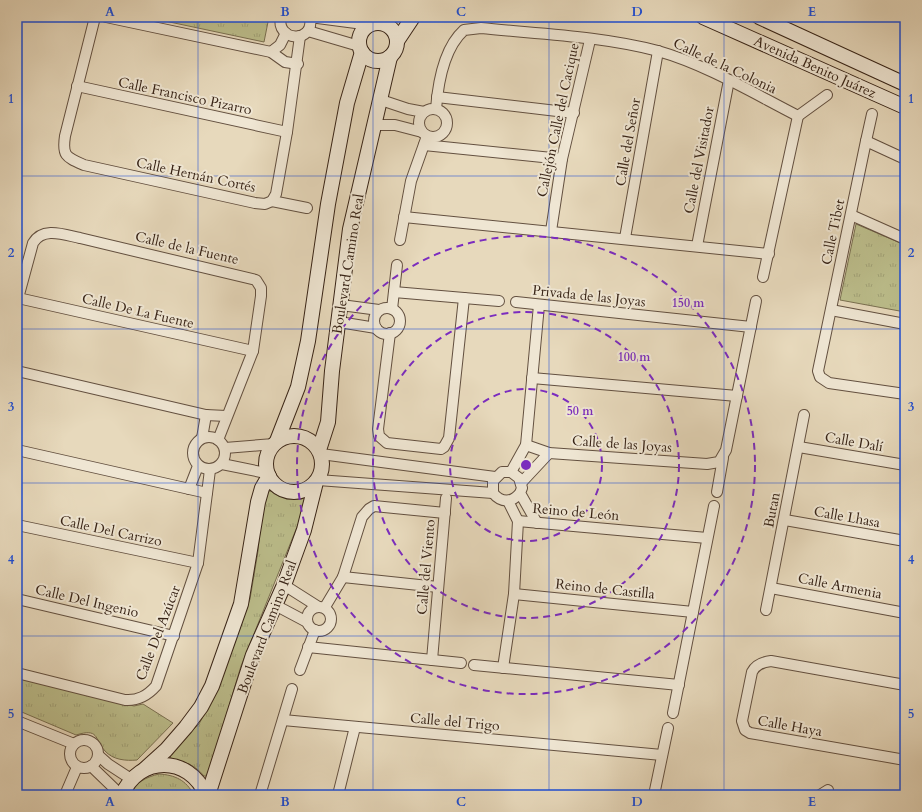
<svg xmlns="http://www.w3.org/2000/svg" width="922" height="812" font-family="Cardo,serif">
<defs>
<pattern id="grass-tufts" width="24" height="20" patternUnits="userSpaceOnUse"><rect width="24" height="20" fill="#bcbe8c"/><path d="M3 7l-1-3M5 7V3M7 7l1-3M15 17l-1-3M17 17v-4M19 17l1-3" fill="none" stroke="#a2a378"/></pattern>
</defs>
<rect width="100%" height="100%" fill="#e7d9bc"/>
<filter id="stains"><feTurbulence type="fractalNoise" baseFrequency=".005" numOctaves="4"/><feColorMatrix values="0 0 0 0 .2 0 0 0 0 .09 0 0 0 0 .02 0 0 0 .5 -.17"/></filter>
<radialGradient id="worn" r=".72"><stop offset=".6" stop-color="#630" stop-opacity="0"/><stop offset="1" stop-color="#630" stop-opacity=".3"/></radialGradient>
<g fill="url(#grass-tufts)" stroke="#7a7051">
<polygon points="146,17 269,17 264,42"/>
<polygon points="856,224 905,245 905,312 840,300"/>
<path d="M 270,491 L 287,497 L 306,497 L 301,517 L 241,666 L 208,776 L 204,776 C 195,765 185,761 171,760 L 170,753 L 199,724 L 217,691 L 250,599 L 258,551 L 263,499 L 265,492 Z"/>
<path d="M 17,678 L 134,706 L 143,704 L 173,723 L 137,760 C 126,761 113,760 105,751 C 94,738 99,728 76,735 L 17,710 Z"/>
<path d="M 159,774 C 175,775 186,780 194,795 L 130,795 C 135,782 147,777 159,774 Z"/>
</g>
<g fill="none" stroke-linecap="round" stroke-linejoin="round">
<g stroke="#635040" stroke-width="12">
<g id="street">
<path d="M 95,17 L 65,136 C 62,156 66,157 84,165 L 255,203 L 265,204 L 272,201 L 276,194 L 287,132 L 300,36"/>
<polyline points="106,17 271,52 285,62 298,64"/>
<path d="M 281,17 C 275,41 315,45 310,17 L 371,25"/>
<polyline points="308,31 359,46"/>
<polyline points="271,52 280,45 286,33"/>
<polyline points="77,86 287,132"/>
<polyline points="437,97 574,113"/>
<polyline points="381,100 408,109 424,112"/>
<circle cx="433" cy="123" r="14"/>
<path d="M 436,109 C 438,83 444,48 464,30 L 481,28 C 539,34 601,36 658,51 C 707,65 753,93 798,116"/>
<polyline points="798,116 827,95"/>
<polyline points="375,125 395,125 422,132"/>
<polyline points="866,141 872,114"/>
<polyline points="424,145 562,159"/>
<polyline points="905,159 866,141 818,371 820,377 829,383 905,394"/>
<polyline points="272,201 307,208"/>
<polyline points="851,215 905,239"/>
<polyline points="404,217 769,254"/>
<polyline points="551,231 562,159 590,40"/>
<polyline points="625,238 658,51"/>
<polyline points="400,240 411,181 427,136"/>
<polyline points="697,246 729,80"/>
<polyline points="763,277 798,116"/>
<polyline points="394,292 499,301"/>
<polyline points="18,298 253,351"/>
<path d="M 17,302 L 33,243 C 43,226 65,235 80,238 L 256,280 L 261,288 L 261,296 L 253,351 L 218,440"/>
<polyline points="516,302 751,327"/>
<polyline points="341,305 379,310"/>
<circle cx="387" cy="321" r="13"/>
<polyline points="392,309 397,265"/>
<polyline points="831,310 905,324"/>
<polyline points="339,322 376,328"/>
<polyline points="390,333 378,429 379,436 387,443 441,449 444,447 449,438 464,298"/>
<polyline points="17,371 206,415 226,416"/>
<polyline points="532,378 737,396"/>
<circle cx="209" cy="453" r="16"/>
<polyline points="202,438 206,415"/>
<polyline points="526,445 549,453 707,464 719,462 726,450 756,301"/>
<polyline points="799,447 905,465"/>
<polyline points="225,448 274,444"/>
<polyline points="17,450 207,493"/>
<polyline points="321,454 495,477"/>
<polyline points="222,464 266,473"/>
<polyline points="511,472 526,445 539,305"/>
<polyline points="318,480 493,493"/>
<polyline points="521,483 549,453"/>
<polyline points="189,489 198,466"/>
<polyline points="717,492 723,458"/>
<path d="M 520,493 C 512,503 501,503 493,493 L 493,481 L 502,472 L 511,472 L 519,478 L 522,488 L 520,493 L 537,523"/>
<polyline points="785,520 905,541"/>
<polyline points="518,521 707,538"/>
<polyline points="17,525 198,563"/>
<polyline points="343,577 438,587"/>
<polyline points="284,585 317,606"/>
<polyline points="771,588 905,613"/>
<polyline points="514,594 693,612"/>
<polyline points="17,599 174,636"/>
<polyline points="275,605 307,622"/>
<circle cx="319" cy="619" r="12"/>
<polyline points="325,607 343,577 362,517 369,509 374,506 445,513"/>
<polyline points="766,610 804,415"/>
<polyline points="308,647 461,663"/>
<polyline points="432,660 446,498"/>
<polyline points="474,665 679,685"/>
<polyline points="503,668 514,594 518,521 508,501"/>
<polyline points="300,670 315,630"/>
<path d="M 17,673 L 125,700 C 138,701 147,696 156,686 L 198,563 L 210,470"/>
<path d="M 905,685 L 771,661 C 763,662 756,664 752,672 L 742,721 L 745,730 L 750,733 L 905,760"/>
<polyline points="673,713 714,506"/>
<polyline points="283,720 662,755"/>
<polyline points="17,721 74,744"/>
<circle cx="84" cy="754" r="14"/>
<polyline points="98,755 108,764 131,779"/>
<polyline points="91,766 121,795"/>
<polyline points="65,795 77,767"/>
<polyline points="260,795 292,689"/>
<polyline points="338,795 355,727"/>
<polyline points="654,795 668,728"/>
<polyline points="820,795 828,790"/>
</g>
</g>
<g stroke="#372316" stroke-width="16">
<g id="secondary">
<polyline points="703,17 905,107"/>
<polyline points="759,17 905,84"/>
<circle cx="378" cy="42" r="19"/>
<polyline points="397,41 413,17"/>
<circle cx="294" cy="464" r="28"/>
<polyline points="277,441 298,387 308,341 328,204 347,103 362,52"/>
<polyline points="319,450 328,422 332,371 350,229 390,57"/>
<polyline points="145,769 166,750 186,727 201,707 212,686 241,604 258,502 262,488 269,476"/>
<path d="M 122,795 C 139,755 189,755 206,795"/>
<polyline points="208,795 253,655 284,585 304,530 316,482"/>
</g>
</g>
<use href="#street" stroke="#efe6d3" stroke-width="10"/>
<use href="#secondary" stroke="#efe6d3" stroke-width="14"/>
</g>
<path fill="none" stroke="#1d4ed8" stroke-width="1" stroke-opacity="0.55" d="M 198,17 L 198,795M 373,17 L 373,795M 549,17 L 549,795M 724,17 L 724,795M 17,176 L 905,176M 17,329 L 905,329M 17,483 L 905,483M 17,636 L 905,636"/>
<g fill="none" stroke="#7b2cbf" stroke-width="2" stroke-dasharray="7 5">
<circle cx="526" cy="465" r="76"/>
<circle cx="526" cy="465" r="153"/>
<circle cx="526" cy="465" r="229"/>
</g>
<g text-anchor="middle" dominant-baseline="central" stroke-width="4" stroke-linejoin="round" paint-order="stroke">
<g font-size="14" fill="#372316" stroke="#efe6d3">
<text transform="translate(725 66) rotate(25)">Calle de la Colonia</text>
<text transform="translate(815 67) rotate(24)">Avenida Benito Juárez</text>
<text transform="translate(185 96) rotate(12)">Calle Francisco Pizarro</text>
<text transform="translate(558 120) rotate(-78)">Callejón Calle del Cacique</text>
<text transform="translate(628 142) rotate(-80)">Calle del Señor</text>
<text transform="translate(699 160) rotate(-79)">Calle del Visitador</text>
<text transform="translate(196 175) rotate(12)">Calle Hernán Cortés</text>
<text transform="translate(833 232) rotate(-78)">Calle Tibet</text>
<text transform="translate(187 248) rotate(13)">Calle de la Fuente</text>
<text transform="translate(348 264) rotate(-81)">Boulevard Camino Real</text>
<text transform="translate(589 296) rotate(6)">Privada de las Joyas</text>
<text transform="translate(138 311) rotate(13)">Calle De La Fuente</text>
<text transform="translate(854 442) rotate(10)">Calle Dalí</text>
<text transform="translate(622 444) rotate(4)">Calle de las Joyas</text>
<text transform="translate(772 510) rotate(-79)">Butan</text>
<text transform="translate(576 512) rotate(5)">Reino de León</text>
<text transform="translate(847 517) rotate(10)">Calle Lhasa</text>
<text transform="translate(111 531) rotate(12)">Calle Del Carrizo</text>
<text transform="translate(426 567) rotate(-85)">Calle del Viento</text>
<text transform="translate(840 586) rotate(11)">Calle Armenia</text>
<text transform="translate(605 589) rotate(6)">Reino de Castilla</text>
<text transform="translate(87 601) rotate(13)">Calle Del Ingenio</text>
<text transform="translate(267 627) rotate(-69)">Boulevard Camino Real</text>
<text transform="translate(158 633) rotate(-69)">Calle Del Azúcar</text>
<text transform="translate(455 722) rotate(5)">Calle del Trigo</text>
<text transform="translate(790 726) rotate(10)">Calle Haya</text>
</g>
</g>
<circle cx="526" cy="465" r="6" fill="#7b2cbf" stroke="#efe6d3" stroke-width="2"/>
<g font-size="12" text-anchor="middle" font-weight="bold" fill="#7b2cbf" stroke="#efe6d3" stroke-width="4" stroke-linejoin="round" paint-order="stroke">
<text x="688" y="307">150 m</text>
<text x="634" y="361">100 m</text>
<text x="580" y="415">50 m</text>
</g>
<rect width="922" height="812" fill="none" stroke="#e7d9bc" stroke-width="44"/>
<rect x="22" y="22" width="878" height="768" fill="none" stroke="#1d4ed8" stroke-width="1.5"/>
<g font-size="13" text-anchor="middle" font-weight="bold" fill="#1d4ed8">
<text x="110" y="16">A</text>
<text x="285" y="16">B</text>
<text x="461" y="16">C</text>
<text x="637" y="16">D</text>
<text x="812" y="16">E</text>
<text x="11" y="103">1</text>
<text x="911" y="103">1</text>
<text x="11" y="257">2</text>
<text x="911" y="257">2</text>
<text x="11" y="411">3</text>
<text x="911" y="411">3</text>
<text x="11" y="564">4</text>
<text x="911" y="564">4</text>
<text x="11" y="718">5</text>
<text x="911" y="718">5</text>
<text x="110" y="806">A</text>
<text x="285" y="806">B</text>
<text x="461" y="806">C</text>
<text x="637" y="806">D</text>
<text x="812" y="806">E</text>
</g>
<rect width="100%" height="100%" filter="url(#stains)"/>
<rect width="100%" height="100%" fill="url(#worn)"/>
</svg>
